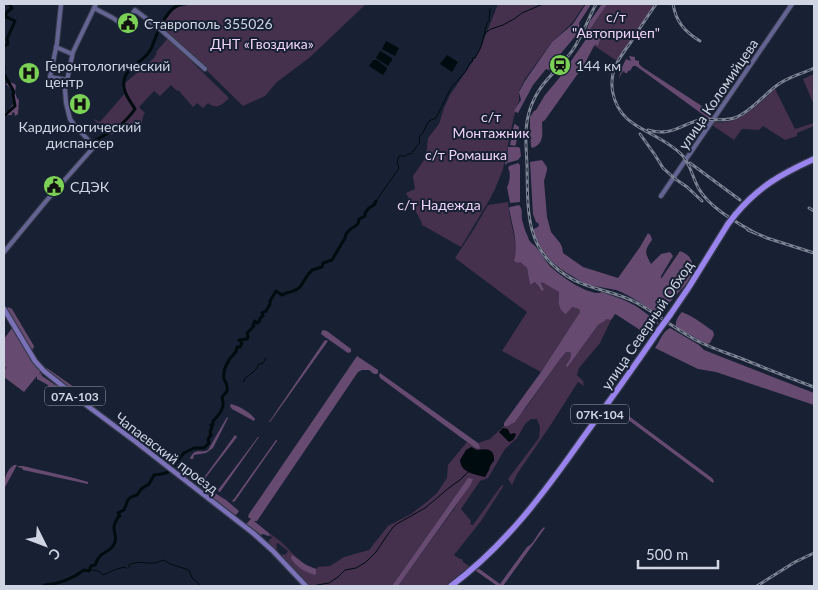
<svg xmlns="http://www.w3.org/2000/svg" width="818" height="590" font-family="Lato,sans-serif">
<rect width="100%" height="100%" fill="#182134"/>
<g fill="#45304d" fill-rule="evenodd">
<polygon points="177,4 366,4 309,58 277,82 265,96 243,106 193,57 159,28"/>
<polygon points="498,4 585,4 572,23 551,43 525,79 519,91 519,101 514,116 503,169 495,189 487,204 461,247 422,225 422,223 406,193 415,189 413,176 424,160 426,157 428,138 439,124 444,108 450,95 479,52"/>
<polygon points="604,4 655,4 617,61 593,45 599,37 588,29"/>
<path d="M 168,38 L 194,60 L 192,62 L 229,98 C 222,105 216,110 208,103 L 203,108 L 197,103 L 193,107 L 178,90 L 177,91 L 171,85 L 160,96 L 154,91 L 139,107 L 145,113 L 143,116 L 141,128 L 119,131 L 111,135 L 109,128 L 104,125 L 102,127 L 94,120 L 94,119 L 100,122 L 126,92 L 124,84 L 154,58 L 157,53 L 156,52 Z"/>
<polygon points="814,74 814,105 803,79"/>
<path d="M 775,89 L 795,129 L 814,123 L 814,126 L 797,133 L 797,136 L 785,140 L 763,126 L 759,130 L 742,129 L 734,140 L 712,125 L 713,122 C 717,122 722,123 725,122 C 745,120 761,101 775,89 Z"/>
<path d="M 508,202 C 509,208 509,215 511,222 C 514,237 518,246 515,261 L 520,262 L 527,268 L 530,285 L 535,282 L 539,288 L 543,288 L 541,283 L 541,282 L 544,282 L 559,292 L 558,300 L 568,310 L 572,307 L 579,309 L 580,312 L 541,372 L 502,351 L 527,312 L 455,258 L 474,229 L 488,205 Z"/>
<path d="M 606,318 L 611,320 L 600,343 L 579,368 L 577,375 L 584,382 L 583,383 L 584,386 L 578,382 L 550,426 L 517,474 L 512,485 L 508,479 L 539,438 L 540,427 L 537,419 L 531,419 L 525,424 L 517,438 L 505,449 L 488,478 L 480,481 L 461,509 L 471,521 L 470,524 L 473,525 L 501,486 L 504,485 L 481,521 L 454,555 L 460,559 L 462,559 L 463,562 L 472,568 L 448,586 L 398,586 L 456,506 L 468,478 L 392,586 L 312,586 L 311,585 L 308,586 L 282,558 L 282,555 L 283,554 L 285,555 L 288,551 L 278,543 L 276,545 L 277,547 L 275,551 L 269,544 L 268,542 L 270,541 L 269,540 L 273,537 L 268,536 L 269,534 L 268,533 C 287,542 295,563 316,569 L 318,567 L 330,566 L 344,557 L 369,550 L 388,526 L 411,514 L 428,501 L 437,493 L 447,478 L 448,465 L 467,442 L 474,447 L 480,447 L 478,443 L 490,439 L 504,426 L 508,426 L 525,409 L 561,358 L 566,352 L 570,352 L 571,354 L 570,359 L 566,365 L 567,368 L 598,325 L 605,321 ZM 471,447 L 477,450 L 490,464 L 489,472 Z"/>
</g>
<g fill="#664a70">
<polygon points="586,4 590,4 590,6 579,23 580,28 578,33 552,64 552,68 549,70 546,69 533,85 518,113 514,111 521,100 519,92 525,81 552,42 573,24"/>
<polygon points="602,4 607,4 590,29 587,29 590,21"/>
<path d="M 591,32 L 599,35 L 600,39 L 598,46 L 595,44 L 584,65 L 545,120 L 542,122 C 542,133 545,144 532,148 L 531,146 L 530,131 L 530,117 L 534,111 L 536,110 L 545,95 L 560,77 Z"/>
<polygon points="629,56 635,57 635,60 639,61 639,64 642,67 708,110 709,113 711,113 712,115 715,114 712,118 709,119 636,66 633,66 630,71 629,70 627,73 625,73 624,71 621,74 619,79 621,69 626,59 631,61"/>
<path d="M 9,82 L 15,84 L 16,86 C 15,91 15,97 19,100 L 18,114 L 15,116 L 14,112 L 12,113 L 12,115 L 7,115 L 4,118 L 4,113 L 8,111 L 14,103 L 14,101 L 12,100 L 13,91 L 6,84 Z"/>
<polygon points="515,124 519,127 516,144 515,146 510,145 514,125"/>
<path d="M 508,147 L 518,147 L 520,148 L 521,156 L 518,160 L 507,163 L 506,165 L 505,164 C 506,158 508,153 508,147 Z"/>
<path d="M 542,160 L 547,167 L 547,170 L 544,181 L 547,217 L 551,232 L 560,243 L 562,247 L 563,253 L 583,267 L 618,278 L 640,247 L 648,233 L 651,236 L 652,240 C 644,251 645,253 651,264 L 661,254 L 670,252 L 673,256 L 661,276 L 661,279 L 680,251 C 690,255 691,258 694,269 L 687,283 L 670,302 L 662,315 L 659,315 C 646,307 631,295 616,290 C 607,288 598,287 589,285 C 583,283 578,280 572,276 C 551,264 543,254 533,231 L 534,229 L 538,227 L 539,224 L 536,222 L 533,214 L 530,162 Z"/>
<path d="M 518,163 L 520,165 L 520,202 L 510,203 L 507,187 C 510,182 511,172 508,168 L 509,166 Z"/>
<path d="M 519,205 C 524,210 520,216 523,223 C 524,228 526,233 528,237 C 529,242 532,243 535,246 C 540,251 544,259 549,265 C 557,274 591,298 602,292 L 624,300 L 636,306 L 658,322 L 658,324 L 654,324 L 654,327 L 651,330 L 653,332 L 651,334 L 645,331 L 640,330 L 617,315 L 615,314 L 611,320 L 606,319 L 605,321 L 598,325 L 567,368 L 566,365 L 570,359 L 571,354 L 570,352 L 566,352 L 561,358 L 515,422 L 508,426 L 504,426 L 504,423 L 541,372 L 580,312 L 579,309 L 572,307 L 566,314 C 558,310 558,301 559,292 L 542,282 L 541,283 L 544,290 L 542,291 L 535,282 L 530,285 L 527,268 L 520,262 L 518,263 L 514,261 C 519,243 512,226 509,208 L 510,207 Z"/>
<polygon points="8,307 12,309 34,346 33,349 31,350 7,310"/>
<path d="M 682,312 C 694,317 703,324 713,331 L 714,335 L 710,343 L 707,344 L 676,327 C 675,321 678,316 682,312 Z"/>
<polygon points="12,328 41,371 39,374 41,373 42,376 54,384 54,386 55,384 80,403 80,404 79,406 59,392 56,388 55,391 51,392 48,385 37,379 37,376 24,392 4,377 4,371 7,366 4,369 4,339"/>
<path d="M 670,328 L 699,345 L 704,350 L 814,393 L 814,405 L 716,372 L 698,369 L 655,348 C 660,341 662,332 670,328 Z"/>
<polygon points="323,330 327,331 351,349 351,352 348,353 325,337 321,334 322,331"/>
<polygon points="325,340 328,341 270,422 269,422"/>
<polygon points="357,356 378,370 378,373 377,374 374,374 369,370 362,370 358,372 257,521 254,521 270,534 268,536 263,534 261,535 246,524 251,519 248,517 249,514"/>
<polygon points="47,368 88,397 87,400 85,400 46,371"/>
<polygon points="380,373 478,443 480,447 479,449 474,447 380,378 379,375"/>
<path d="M 231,404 C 239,406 250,412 255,419 L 254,421 L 232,409 L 230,406 Z"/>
<polygon points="615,407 618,408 712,478 714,481 713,483 615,410"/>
<path d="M 227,417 L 228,418 L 213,448 L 206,453 L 194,455 L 193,459 L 191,459 L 190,458 C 196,447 200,454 208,450 Z"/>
<polygon points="235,435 237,437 203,481 203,479"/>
<polygon points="258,437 259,437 220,492 219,492 218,490"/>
<polygon points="276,440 277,440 277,441 235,501 233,502 232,501 234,499"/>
<path d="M 14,465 L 17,465 L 4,489 C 4,479 6,470 14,465 Z"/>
<polygon points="18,466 23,466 74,478 88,482 88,484 23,470 22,468 18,467"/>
<polygon points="185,469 187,470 210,490 226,500 239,511 237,514 235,515 233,514 202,490 201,486 183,470"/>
<polygon points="468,478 473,479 471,484 398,586 392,586"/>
<path d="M 544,527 L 545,528 L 503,586 L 496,585 L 476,571 L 476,569 L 478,568 L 500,584 L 527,547 C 534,544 537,533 544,527 Z"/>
<path d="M 292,555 L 306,565 L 316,569 L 316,574 L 315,575 C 305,572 296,567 291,558 Z"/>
</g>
<g fill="#000b0f">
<polygon points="386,41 399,48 395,56 382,49"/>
<polygon points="380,51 392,58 392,60 388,66 376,58"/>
<polygon points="447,55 458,62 452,72 440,64"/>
<polygon points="373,60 377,60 386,67 387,69 383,75 369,66"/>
<polygon points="503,428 508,429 510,434 515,433 516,435 513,440 509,442 499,432"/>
<path d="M 471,447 L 477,450 C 487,448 495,449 494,461 C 489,465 489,472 485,477 C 474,474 461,473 460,460 L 466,450 Z"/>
</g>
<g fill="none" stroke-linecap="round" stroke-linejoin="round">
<g stroke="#000b0f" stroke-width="1">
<polyline points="484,34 491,29 503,25 514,19 522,13 543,4"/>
<path d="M 376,201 L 399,168 L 397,162 L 399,156 L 405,156 L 408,154 L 411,154 L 420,142 L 419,137 C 426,130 424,128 429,121 L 436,118 L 451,88 L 466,71 L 470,63 L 472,62 L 473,58 L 475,58 L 481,47 L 487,23 L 489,21 L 490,9"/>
<polyline points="244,382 245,378 252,373 257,368 258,365 263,363 266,358"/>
<path d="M 129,567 L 129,565 C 138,560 146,564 155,563 C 158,562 161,561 164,560 L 170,564 L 189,570 L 192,578 L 198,583 L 200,586"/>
<polyline points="89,571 92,570 98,571 103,575 114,570 124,567 126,568"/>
<polyline points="314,586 317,585 329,583 338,577 345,570 356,568 366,562 376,552 388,534 395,525 425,508 450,487 460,480 468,472"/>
</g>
<g stroke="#000b0f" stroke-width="3">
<polyline points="4,46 8,44 7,39 15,21 11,19 6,17 6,13 12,8 9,4"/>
<polyline points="4,66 4,68"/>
<polyline points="4,74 14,92 13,95 15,106 4,116"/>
<path d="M 94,141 C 112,131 123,126 135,109 C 130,101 122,91 124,81 C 126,66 142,63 149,52 C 153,47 154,40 157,34 C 160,26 169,9 177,6 C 180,5 182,4 185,4"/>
<path d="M 43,586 L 45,585 C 59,584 72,579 84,570 L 89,571 L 91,566 L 95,565 C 101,549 107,555 113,546 C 118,539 114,534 114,527 C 114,523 117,520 118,517 L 120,516 L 118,513 L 124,510 C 128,501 126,498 137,495 L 141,489 L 149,484 L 154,475 L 162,474 L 168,472 L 184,453 L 194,448 L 204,448 L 209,443 L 208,439 L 211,435 L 210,432 L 212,427 L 211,425 L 213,424 L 213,421 C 219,415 226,407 222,398 C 223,395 226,393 227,391 C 228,386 226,382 224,379 C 223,373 225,367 227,363 L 228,363 C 228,358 234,356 235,352 L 236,352 L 237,347 L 240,347 L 242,343 L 239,340 L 247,339 L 248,337 L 247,333 L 254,326 L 253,325 L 255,321 L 257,323 L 259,322 L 260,318 L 263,316 L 262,313 L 266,311 L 270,304 L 270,301 L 276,291 L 282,295 C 286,292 289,293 293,291 C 302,288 302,283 307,276 C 308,274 311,272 312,270 L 322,267 L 323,263 L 332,260 L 345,238 L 346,234 C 348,232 350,229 352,228 C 357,225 358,225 359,219 L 365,216 L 365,213 L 369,208 L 374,205 L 376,201"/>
</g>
<g stroke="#353b4b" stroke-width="6">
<g id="secondary">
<polyline points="61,4 57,43 50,77 67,80"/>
<polyline points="94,8 113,18 124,26 135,10 160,29 205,69"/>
<polyline points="56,47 72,54"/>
<polyline points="661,196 792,4"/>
<polyline points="4,252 47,200 92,149 92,144 75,126 70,119 66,103 65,90 73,52 96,4"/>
</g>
</g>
<g stroke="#353b4b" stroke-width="7">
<polyline id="primary" points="4,309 35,361 44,371 89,407 136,442 253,533 273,551 306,586"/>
</g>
<g stroke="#353b4b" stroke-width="8">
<g id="highway">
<path d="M 735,215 C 758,187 781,174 814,159"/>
<polyline points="670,315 689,287 728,224"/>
<path d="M 451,586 C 505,546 544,493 582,439 C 608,403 634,367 659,330"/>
</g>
</g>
<use href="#secondary" stroke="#646493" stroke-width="4"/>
<use href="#primary" stroke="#7b71b9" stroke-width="4.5"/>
<use href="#highway" stroke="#9983ec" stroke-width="5.5"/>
<g stroke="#7c8393" stroke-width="3">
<g id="rail">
<path d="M 596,4 C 588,19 582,37 572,51 C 557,72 539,82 530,109 C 524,127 526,146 527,165 C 528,207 524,247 564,274 C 586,290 614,290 637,303 C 659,315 679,332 702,343 C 714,349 727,353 740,358 C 765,368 790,378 814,387"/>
<path d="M 656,4 C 648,16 639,29 631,42 C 625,50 619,58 615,67 C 607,88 615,112 634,124 C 649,134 670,142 682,155 C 691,165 692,177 699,189 C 710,208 736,222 755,233"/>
<path d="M 673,4 C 676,22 685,32 700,41"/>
<path d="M 648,130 C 670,136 677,127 696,121 C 710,117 723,123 737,117 C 752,110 763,96 776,86 C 787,77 802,74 814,68"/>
<polyline points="640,134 655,155 663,168 674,178 687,187 702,201"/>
<polyline points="690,163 740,200"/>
<polyline points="809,208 814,211"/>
<polyline points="748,230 767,238 814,253"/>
<polyline points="757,586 795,562 814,553"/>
</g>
</g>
<use href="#rail" stroke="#182134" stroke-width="1" stroke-dasharray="4" stroke-linecap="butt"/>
<g stroke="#353b4b" stroke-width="8" stroke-linecap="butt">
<g id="highway-bridge">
<polyline points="728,224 735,215"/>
<polyline points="659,330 670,315"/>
</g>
</g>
<use href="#highway-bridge" stroke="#9983ec" stroke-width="5.5"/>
</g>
<defs>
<g id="civic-disc" transform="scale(1.125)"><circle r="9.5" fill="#7bd156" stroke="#182134"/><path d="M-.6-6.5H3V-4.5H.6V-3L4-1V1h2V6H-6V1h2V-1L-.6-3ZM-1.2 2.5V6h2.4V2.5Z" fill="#111"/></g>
<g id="station-disc" transform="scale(1.125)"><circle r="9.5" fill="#7bd156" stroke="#182134"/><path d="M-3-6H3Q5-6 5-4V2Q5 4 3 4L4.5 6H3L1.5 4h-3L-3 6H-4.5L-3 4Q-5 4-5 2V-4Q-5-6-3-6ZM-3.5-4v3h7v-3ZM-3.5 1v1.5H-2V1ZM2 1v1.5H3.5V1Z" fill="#111"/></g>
<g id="hospital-disc" transform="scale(1.125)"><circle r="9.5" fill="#7bd156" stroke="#182134"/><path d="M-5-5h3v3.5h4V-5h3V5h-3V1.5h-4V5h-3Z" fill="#111"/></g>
</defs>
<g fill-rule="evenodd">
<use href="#civic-disc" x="128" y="23"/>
<use href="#station-disc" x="560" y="65"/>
<use href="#hospital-disc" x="29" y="73"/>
<use href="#hospital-disc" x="80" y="104"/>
<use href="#civic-disc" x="54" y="186"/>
</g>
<g text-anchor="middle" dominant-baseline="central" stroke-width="4" stroke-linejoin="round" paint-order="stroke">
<g fill="#182134" stroke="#989fae" stroke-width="1">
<rect x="45" y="386.5" width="60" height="19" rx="4"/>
<rect x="571" y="404.5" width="58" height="19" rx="4"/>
</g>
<g font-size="12" font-weight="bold" fill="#cfd5e2">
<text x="75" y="396">07А-103</text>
<text x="600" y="414">07К-104</text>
</g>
<g font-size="14" fill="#efd3f9" stroke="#182134">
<text x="616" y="16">с/т<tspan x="616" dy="16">"Автоприцеп"</tspan></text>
<text x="262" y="43">ДНТ «Гвоздика»</text>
<text x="491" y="116">с/т<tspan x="491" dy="16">Монтажник</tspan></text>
<text x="466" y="154">с/т Ромашка</text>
<text x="439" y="204">с/т Надежда</text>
</g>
<g font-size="14" fill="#cfd5e2" stroke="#182134" text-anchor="start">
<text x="144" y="23">Ставрополь 355026</text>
<text x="45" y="65">Геронтологический<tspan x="45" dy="16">центр</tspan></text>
<text x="576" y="65">144 км</text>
<text x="80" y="126" text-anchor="middle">Кардиологический<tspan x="80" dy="16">диспансер</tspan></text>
<text x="70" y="186">СДЭК</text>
</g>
<g font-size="14" fill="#cfd5e2" stroke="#182134">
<text transform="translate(718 94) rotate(-56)">улица Коломийцева</text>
<text transform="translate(647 325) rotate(-56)">улица Северный Обход</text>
<text transform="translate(167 453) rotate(37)">Чапаевский проезд</text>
</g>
</g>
<rect width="818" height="590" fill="none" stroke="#cfd5e2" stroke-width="10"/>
<g transform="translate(45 545) rotate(132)" stroke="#182134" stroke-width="4" paint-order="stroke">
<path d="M0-4L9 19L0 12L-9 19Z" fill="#cfd5e2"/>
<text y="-8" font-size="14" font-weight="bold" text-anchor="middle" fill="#cfd5e2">С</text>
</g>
<path d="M638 560v8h80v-8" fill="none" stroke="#cfd5e2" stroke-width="2.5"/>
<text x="646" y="560" font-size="15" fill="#cfd5e2" stroke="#182134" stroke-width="4" paint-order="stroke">500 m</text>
</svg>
